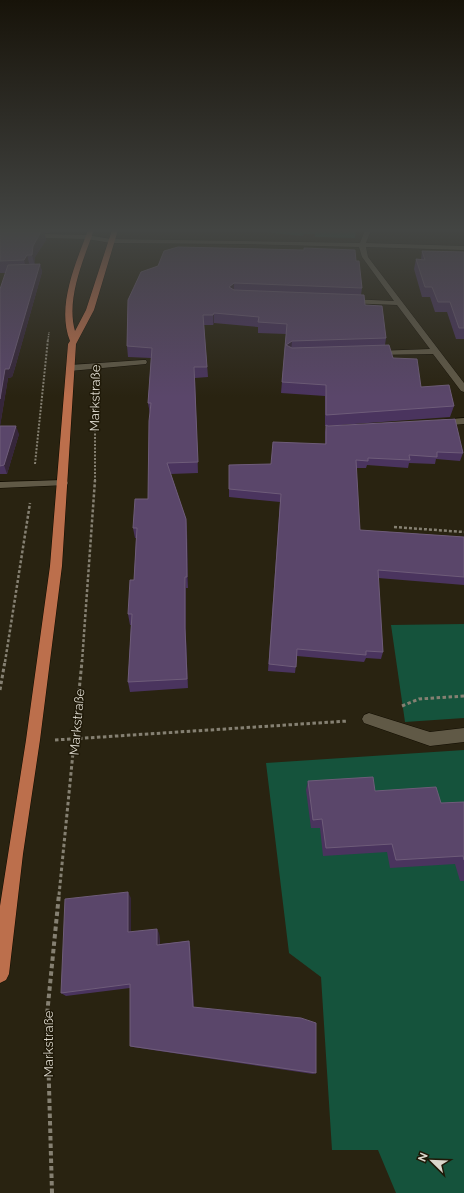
<svg xmlns="http://www.w3.org/2000/svg" width="464" height="1193" font-family="Raleway,sans-serif">
<rect width="100%" height="100%" fill="#292311"/>
<g fill="#15533c">
<polygon points="244,230 355,230 356,231 355,238 315,237 315,234 304,234 303,236"/>
<polygon points="464,624 464,718 405,722 391,625"/>
<polygon points="464,750 464,1193 396,1193 378,1150 332,1150 321,977 289,953 266,763"/>
</g>
<g fill="none" stroke-linecap="round" stroke-linejoin="round">
<g stroke="#110c00" stroke-width="1">
<g id="minor">
<polygon points="365,230 371,230 366,243 464,246 464,250 366,247 368,257 464,383 464,392 461,391 433,354 373,355 373,351 376,351 430,349 397,305 346,303 346,299 349,299 394,301 362,257 359,247 242,244 111,243 87,239 0,237 0,233 87,235 111,239 360,243"/>
<polygon points="143,360 146,360 147,362 146,364 70,371 66,368 70,365"/>
<polygon points="464,418 464,424 440,426 435,423 440,420"/>
<polygon points="63,480 67,481 68,483 67,485 0,488 0,482"/>
<polygon points="369,713 430,732 464,728 464,742 430,746 364,723 362,719 364,715"/>
</g>
</g>
<g stroke="#110c00" stroke-width="1">
<path id="major" d="M 88,230 L 94,230 C 83,261 66,299 75,331 L 86,310 L 112,230 L 118,230 L 94,310 L 76,344 L 62,566 L 40,740 L 23,854 L 9,974 L 6,980 L 0,983 L 0,906 L 26,740 L 50,566 L 68,344 L 70,341 C 56,306 76,263 88,230 Z"/>
</g>
<polyline stroke="#858072" stroke-width="1.5" stroke-dasharray="1.5 1" stroke-linecap="butt" points="48,340 49,332"/>
<g stroke="#858072" stroke-width="2" stroke-dasharray="2 1.5" stroke-linecap="butt">
<polyline points="35,464 48,339"/>
<polyline points="95,481 95,384"/>
</g>
<g stroke="#858072" stroke-width="2.5" stroke-dasharray="3 2" stroke-linecap="butt">
<polyline points="394,527 464,532"/>
<polyline points="5,662 30,503"/>
<polyline points="82,662 95,480"/>
</g>
<g stroke="#858072" stroke-width="3" stroke-dasharray="3.5 2.5" stroke-linecap="butt">
<polyline points="0,690 5,661"/>
<polyline points="402,706 419,699 464,696"/>
<polyline points="55,740 348,721"/>
<polyline points="59,895 82,661"/>
</g>
<polyline stroke="#858072" stroke-width="4" stroke-dasharray="4.5 3" stroke-linecap="butt" points="52,1193 47,1015 59,894"/>
<use href="#minor" fill="#605946" fill-rule="evenodd"/>
<use href="#major" fill="#bc6f4c" fill-rule="evenodd"/>
</g>
<g fill="#4a345e">
<polygon points="0,230 51,230 50,233 44,233 46,240 35,257 35,264 40,264 42,272 14,371 12,377 8,378 0,426 19,434 7,474 0,474 0,289 6,273 0,273"/>
<polygon points="422,251 464,252 464,339 456,339 447,312 435,312 430,297 422,297 414,269 416,259 421,259"/>
<polygon points="356,261 362,288 361,295 365,305 386,338 385,345 393,358 421,387 454,406 450,417 327,426 463,453 460,461 436,459 435,464 409,463 408,468 367,465 366,468 356,468 360,530 464,537 464,585 378,578 383,652 381,659 366,658 364,662 297,656 295,673 268,671 280,502 229,497 229,465 271,464 325,444 325,432 326,426 325,426 325,396 281,393 286,334 258,333 258,327 214,323 213,325 204,325 208,377 195,378 198,473 171,474 186,519 187,530 188,588 186,588 186,638 188,688 130,692 128,682 131,625 130,625 128,614 134,580 136,538 135,538 133,528 148,499 150,414 148,403 151,358 128,357 127,346 128,300"/>
<polygon points="308,781 375,791 441,803 464,802 464,881 460,881 455,864 390,868 387,852 323,856 320,828 311,828 306,790"/>
<polygon points="131,898 131,932 159,933 160,944 189,941 190,945 194,1007 316,1073 313,1074 133,1047 130,1046 130,988 66,996 61,993"/>
</g>
<g fill="#36263a">
<polygon points="42,230 44,230 46,240 35,257 35,266 32,255 33,246"/>
<polygon points="27,255 30,267 27,272 24,260"/>
<polygon points="40,264 42,272 14,371 12,377 8,378 0,426 0,399 5,369"/>
<polygon points="234,283 234,294 229,287"/>
<polygon points="214,313 214,323 213,325 213,315"/>
<polygon points="292,341 291,352 286,345"/>
<polygon points="16,426 19,434 7,474 4,465"/>
<polygon points="186,519 187,530 188,588 187,577"/>
<polygon points="185,577 186,588 186,638 188,688 185,628"/>
<polygon points="128,892 131,898 131,937 128,932"/>
<polygon points="157,929 159,933 160,949 157,945"/>
<polygon points="189,941 190,945 194,1010 193,1007"/>
</g>
<g fill="#5a466a" stroke="#6e5c79">
<polygon points="0,230 42,230 33,246 32,255 27,255 24,260 0,261"/>
<polygon points="178,247 304,250 304,248 355,250 356,261 359,261 362,288 234,283 229,287 234,290 364,295 365,305 382,306 386,338 292,341 286,345 292,348 389,345 393,358 417,359 421,387 449,385 454,406 326,415 326,385 282,382 287,324 258,322 259,317 214,313 213,315 203,315 207,367 194,367 198,462 167,463 186,519 187,577 185,577 185,628 187,679 128,682 132,614 128,614 130,580 134,580 137,528 133,528 135,499 148,499 149,421 151,403 148,403 152,348 127,346 128,300 141,272 158,266 164,251"/>
<polygon points="422,251 464,252 464,328 459,328 450,302 438,302 432,287 425,287 416,259 425,260"/>
<polygon points="40,264 11,363 9,369 5,369 0,399 0,289 8,265"/>
<polygon points="455,419 463,453 437,452 437,457 409,455 410,460 368,458 368,461 356,460 360,530 464,537 464,577 378,570 383,652 366,651 366,655 297,649 296,667 269,664 281,494 229,489 229,465 271,464 273,442 326,444 326,425 328,426"/>
<polygon points="0,426 16,426 4,465 0,466"/>
<polygon points="373,777 375,791 436,787 441,803 464,802 464,860 463,856 396,860 392,844 326,848 322,819 313,820 308,781"/>
<polygon points="128,892 128,932 157,929 157,945 189,941 193,1007 301,1018 316,1023 316,1073 130,1046 130,984 61,993 65,899"/>
</g>
<linearGradient id="sky" x2="0" y2="1"><stop stop-color="#171309"/><stop offset="0.58" stop-color="#434543"/><stop offset="1" stop-color="#434543" stop-opacity="0"/></linearGradient>
<rect width="464" height="397" fill="url(#sky)"/>
<g text-anchor="middle" dominant-baseline="central" stroke-width="3" stroke-linejoin="round" paint-order="stroke">
<g font-size="13" fill="#dbd7cc" stroke="#1f1908">
<text transform="translate(95 398) rotate(-89)">Markstraße</text>
<text transform="translate(77 722) rotate(-85)">Markstraße</text>
<text transform="translate(48 1044) rotate(-90)">Markstraße</text>
</g>
</g>
<g transform="translate(432 1161) rotate(293)" stroke="#1f1908" stroke-width="3" paint-order="stroke">
<path d="M0-3L7 15L0 10L-7 15Z" fill="#dbd7cc"/>
<text y="-6" font-size="11" font-weight="bold" text-anchor="middle" fill="#dbd7cc">N</text>
</g>
</svg>
